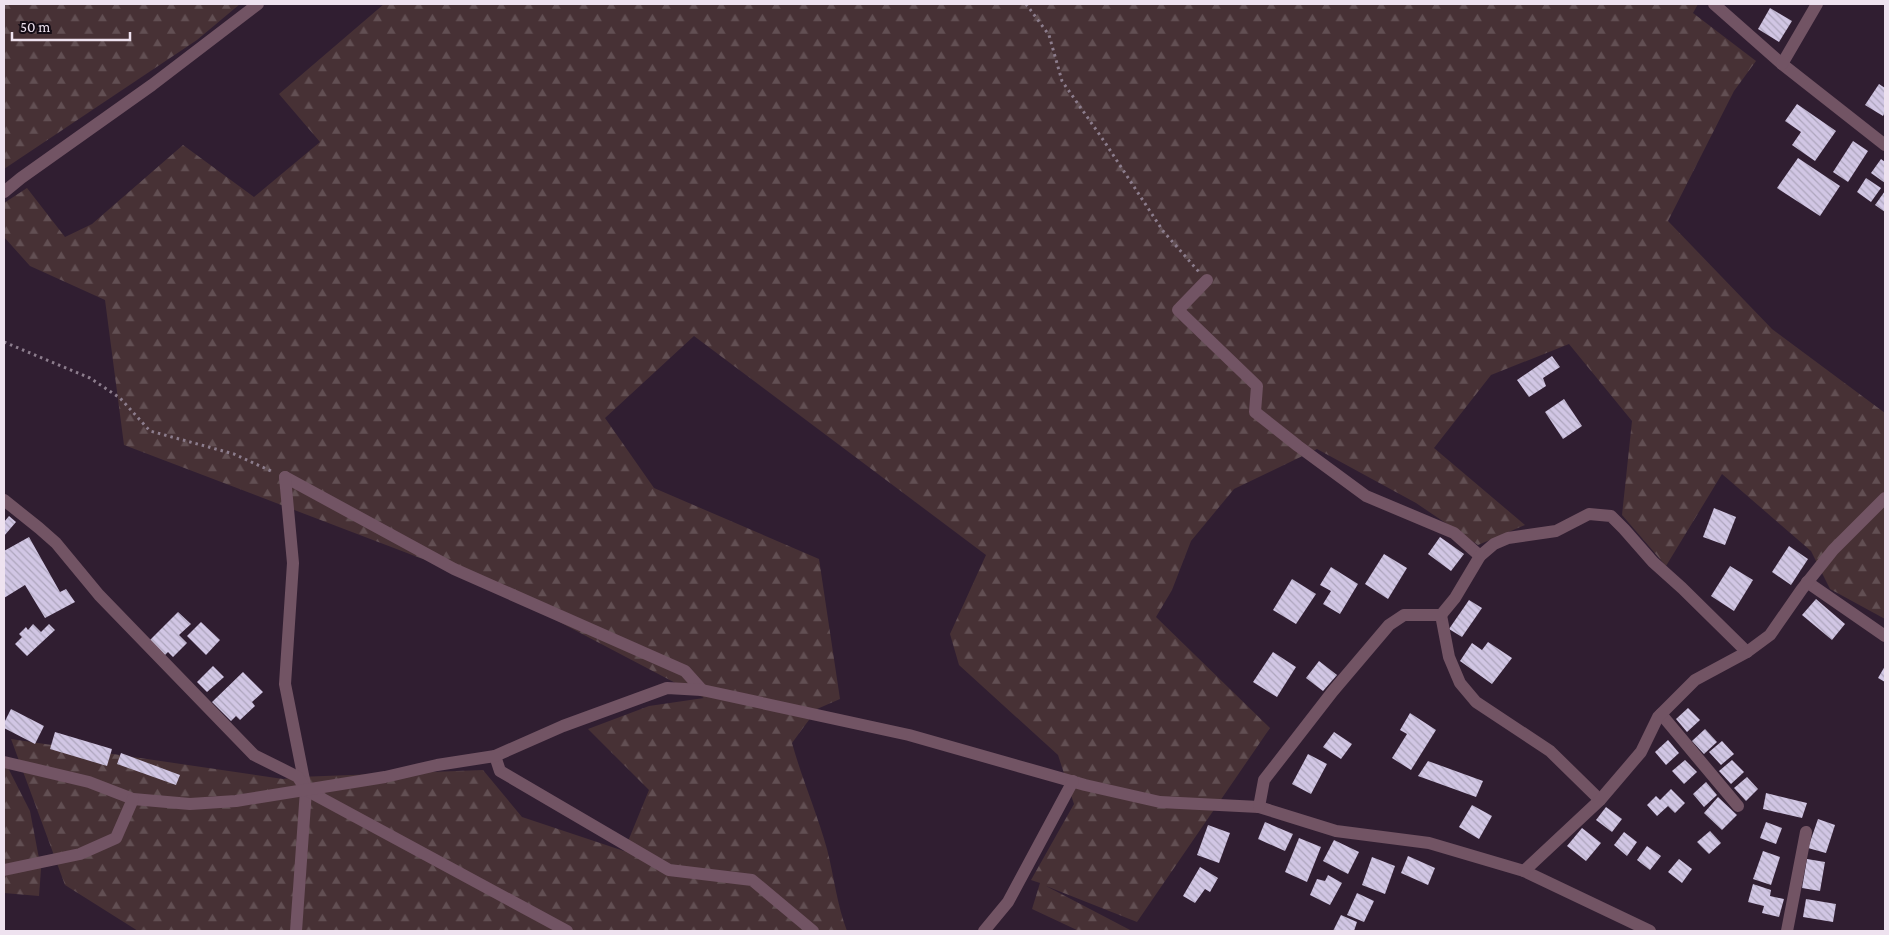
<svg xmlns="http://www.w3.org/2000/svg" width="1889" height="935" font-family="'Crimson Pro',serif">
<defs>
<pattern id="forest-firs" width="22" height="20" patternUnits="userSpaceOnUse" patternTransform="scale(1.25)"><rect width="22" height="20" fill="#473135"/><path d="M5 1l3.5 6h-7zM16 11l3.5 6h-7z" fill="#624f53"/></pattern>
<pattern id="building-back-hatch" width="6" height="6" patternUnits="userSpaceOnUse" patternTransform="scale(1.25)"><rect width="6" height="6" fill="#d1c6e4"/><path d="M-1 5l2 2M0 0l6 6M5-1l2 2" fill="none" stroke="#aea6bd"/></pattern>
</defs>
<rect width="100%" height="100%" fill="#301e31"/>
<g fill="url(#forest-firs)">
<polygon points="4,4 240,4 197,40 4,169"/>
<path d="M 384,4 L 1698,4 L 1693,13 L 1756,61 L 1734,91 L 1668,221 L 1772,329 L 1885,413 L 1885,619 L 1830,589 L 1811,551 L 1722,474 L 1666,566 L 1622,515 L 1632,421 L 1569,344 L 1491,375 L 1434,448 L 1525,525 L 1478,545 L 1416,503 L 1317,449 L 1234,489 L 1191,541 L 1172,590 L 1156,617 L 1270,728 L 1137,922 L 1046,886 L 1132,931 L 1079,931 L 1032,909 L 1040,883 L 1031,880 L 1074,804 L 1058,755 L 959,665 L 950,634 L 986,555 L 694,336 L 605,418 L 654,488 L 819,559 L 840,699 L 817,709 L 792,743 C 802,779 817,813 827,849 C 834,876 837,905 847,931 L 138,931 L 65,885 L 11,739 L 283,779 L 298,777 L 483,770 L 522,817 L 624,851 L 649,790 L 588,729 L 649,706 L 704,698 L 483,582 L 124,445 L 105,300 L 30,266 L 4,237 L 4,203 L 27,188 L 65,237 L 92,224 L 183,145 L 254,197 L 320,142 L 279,94 Z"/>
<polygon points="4,760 30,811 41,869 39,896 4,893"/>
</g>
<g fill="url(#building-back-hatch)">
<polygon points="1770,8 1792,21 1779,42 1758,29"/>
<polygon points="1879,84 1885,88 1885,112 1883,116 1865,105"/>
<polygon points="1797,104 1836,131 1815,161 1792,145 1801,132 1785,121"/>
<polygon points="1853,141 1868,151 1848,182 1833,172"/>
<polygon points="1798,158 1840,186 1820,216 1777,188"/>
<polygon points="1881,159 1885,162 1885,183 1871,173"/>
<polygon points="1866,178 1881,188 1871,202 1857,192"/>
<polygon points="1885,191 1885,212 1875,205"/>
<polygon points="1552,356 1560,367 1543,378 1546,386 1529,397 1517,380"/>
<polygon points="1564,399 1582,426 1563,439 1545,412"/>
<polygon points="1714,508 1736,517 1725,545 1703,537"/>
<polygon points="9,516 16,522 4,536 4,522"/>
<polygon points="29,537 60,592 66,589 75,602 45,618 25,585 4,598 4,551"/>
<polygon points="1440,537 1464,554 1451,571 1428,554"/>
<polygon points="1789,546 1808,559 1791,585 1772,572"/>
<polygon points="1384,554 1407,568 1388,599 1365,584"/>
<polygon points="1730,566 1753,580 1734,611 1711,596"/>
<polygon points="1331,567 1358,584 1340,614 1323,604 1331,591 1320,585"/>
<polygon points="1292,579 1316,594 1296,624 1273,610"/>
<polygon points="1816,599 1845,624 1832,640 1802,615"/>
<polygon points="1469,600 1482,608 1462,637 1449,629"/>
<polygon points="178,612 191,624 179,635 187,643 173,657 168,652 164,656 149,641"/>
<polygon points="201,622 220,640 206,655 187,636"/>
<polygon points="33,624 41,632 49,624 55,630 27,656 15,644 22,637 19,634 26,627 28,630"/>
<polygon points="1488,642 1512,658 1492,684 1460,661 1472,643 1482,650"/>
<polygon points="1273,652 1296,667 1277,697 1253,682"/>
<polygon points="1319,661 1337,675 1323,691 1306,678"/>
<polygon points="213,666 224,677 207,692 197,682"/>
<polygon points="1885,666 1885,682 1878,678"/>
<polygon points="243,672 263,692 252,702 255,706 240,720 236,716 231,721 212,702"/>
<polygon points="1688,708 1700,720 1687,732 1676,719"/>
<polygon points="11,709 44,726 35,744 4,728 4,723"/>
<polygon points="1410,713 1436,730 1411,770 1392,758 1407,734 1400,730"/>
<polygon points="1705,729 1717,742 1704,754 1692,741"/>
<polygon points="55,732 112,749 107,766 50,749"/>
<polygon points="1334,732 1352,744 1341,759 1323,747"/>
<polygon points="1668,740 1679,753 1666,765 1655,752"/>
<polygon points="1722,741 1734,754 1721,765 1709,752"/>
<polygon points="121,753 180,775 176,785 117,764"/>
<polygon points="1308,754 1327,764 1311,794 1292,784"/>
<polygon points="1685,760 1697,772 1684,784 1672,771"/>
<polygon points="1732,760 1744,772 1731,784 1719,771"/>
<polygon points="1428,761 1483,781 1476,797 1418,776"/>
<polygon points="1747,777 1758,789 1746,801 1734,788"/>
<polygon points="1706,782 1717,795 1704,807 1693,794"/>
<polygon points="1671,789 1685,803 1675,813 1668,806 1657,816 1647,805 1656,796 1660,800"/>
<polygon points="1766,793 1807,803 1802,818 1763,809"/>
<polygon points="1718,797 1737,815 1722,830 1704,813"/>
<polygon points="1472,805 1492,816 1479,839 1459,827"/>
<polygon points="1606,807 1622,819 1612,832 1596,820"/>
<polygon points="1818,819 1835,825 1826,853 1808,848"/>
<polygon points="1265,822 1293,834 1285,851 1258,839"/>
<polygon points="1766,822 1782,828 1776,844 1760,838"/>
<polygon points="1208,825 1230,833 1219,863 1197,855"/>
<polygon points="1582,828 1601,843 1586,861 1567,846"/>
<polygon points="1710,831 1721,843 1709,854 1697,842"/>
<polygon points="1624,832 1637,842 1627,856 1614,845"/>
<polygon points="1299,838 1321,847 1307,882 1285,872"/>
<polygon points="1334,840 1359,852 1348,874 1323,861"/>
<polygon points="1647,846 1661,856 1650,870 1637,860"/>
<polygon points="1763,851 1780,857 1771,885 1753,879"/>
<polygon points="1408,856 1435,868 1428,885 1401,873"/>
<polygon points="1372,857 1395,866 1385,894 1362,885"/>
<polygon points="1679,859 1692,869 1682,883 1668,872"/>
<polygon points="1807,859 1825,862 1820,891 1802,888"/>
<polygon points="1200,867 1218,878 1210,892 1205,889 1195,903 1183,896"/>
<polygon points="1328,875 1342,883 1330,905 1310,895 1317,879 1325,881"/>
<polygon points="1753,884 1771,890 1770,896 1784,899 1779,917 1762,913 1764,906 1748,902"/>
<polygon points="1357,893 1374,901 1364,922 1347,915"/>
<polygon points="1806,899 1836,904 1833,922 1803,917"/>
<polygon points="1341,915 1357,922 1354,931 1333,931"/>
</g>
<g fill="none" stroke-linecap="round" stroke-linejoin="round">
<g stroke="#8c7d8d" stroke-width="3" stroke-dasharray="2.5 4" stroke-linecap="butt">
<polyline points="1026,4 1049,35 1062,81 1104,141 1163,231 1199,272"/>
<polyline points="4,342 90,378 120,398 150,431 234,454 273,472"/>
</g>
<g stroke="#725464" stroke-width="12">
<polyline points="1714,4 1782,64 1885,145"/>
<polyline points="1782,64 1817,4"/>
<polyline points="4,192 21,178 152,85 258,4"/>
<polyline points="1207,280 1178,310 1257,386 1255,412 1298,446 1366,496 1454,533 1480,556"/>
<polyline points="285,477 454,569 685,671 702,690"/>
<polyline points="285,477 293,563 285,684 306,790 296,931"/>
<polyline points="4,500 39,528 56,543 99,595 254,755 298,777 306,790 567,931"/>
<polyline points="1807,582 1885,636"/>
<polyline points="1441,615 1449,657 1460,683 1476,702 1550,751 1600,800"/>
<polyline points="1661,714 1738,806"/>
<polyline points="495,756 500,771 669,870 752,880 813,931"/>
<polyline points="4,762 89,782 133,799 190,804 236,801 385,777 437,765 495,756 563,726 667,688 702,690 909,735 1085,785 1160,802 1259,807 1336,831 1429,843 1524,871 1650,931"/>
<polyline points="1259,807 1264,780 1333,691 1389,625 1404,615 1441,615 1455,598 1480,556 1494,544 1508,538 1556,531 1589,514 1611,516 1624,529 1653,562 1682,588 1747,652"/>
<polyline points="4,870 80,854 116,838 133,799"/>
<polyline points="1524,871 1600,800 1641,752 1658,717 1695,680 1747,652 1770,635 1802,589 1833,550 1885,498"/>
<polyline points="984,931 1008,902 1073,781"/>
<polyline points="1787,931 1806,832"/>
</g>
</g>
<rect width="1889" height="935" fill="none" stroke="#eee2ef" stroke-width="10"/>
<path d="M12 32v8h118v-8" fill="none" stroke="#eee2ef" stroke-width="2.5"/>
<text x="20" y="32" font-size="15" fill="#eee2ef" stroke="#130b14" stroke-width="4" paint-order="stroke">50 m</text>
</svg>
